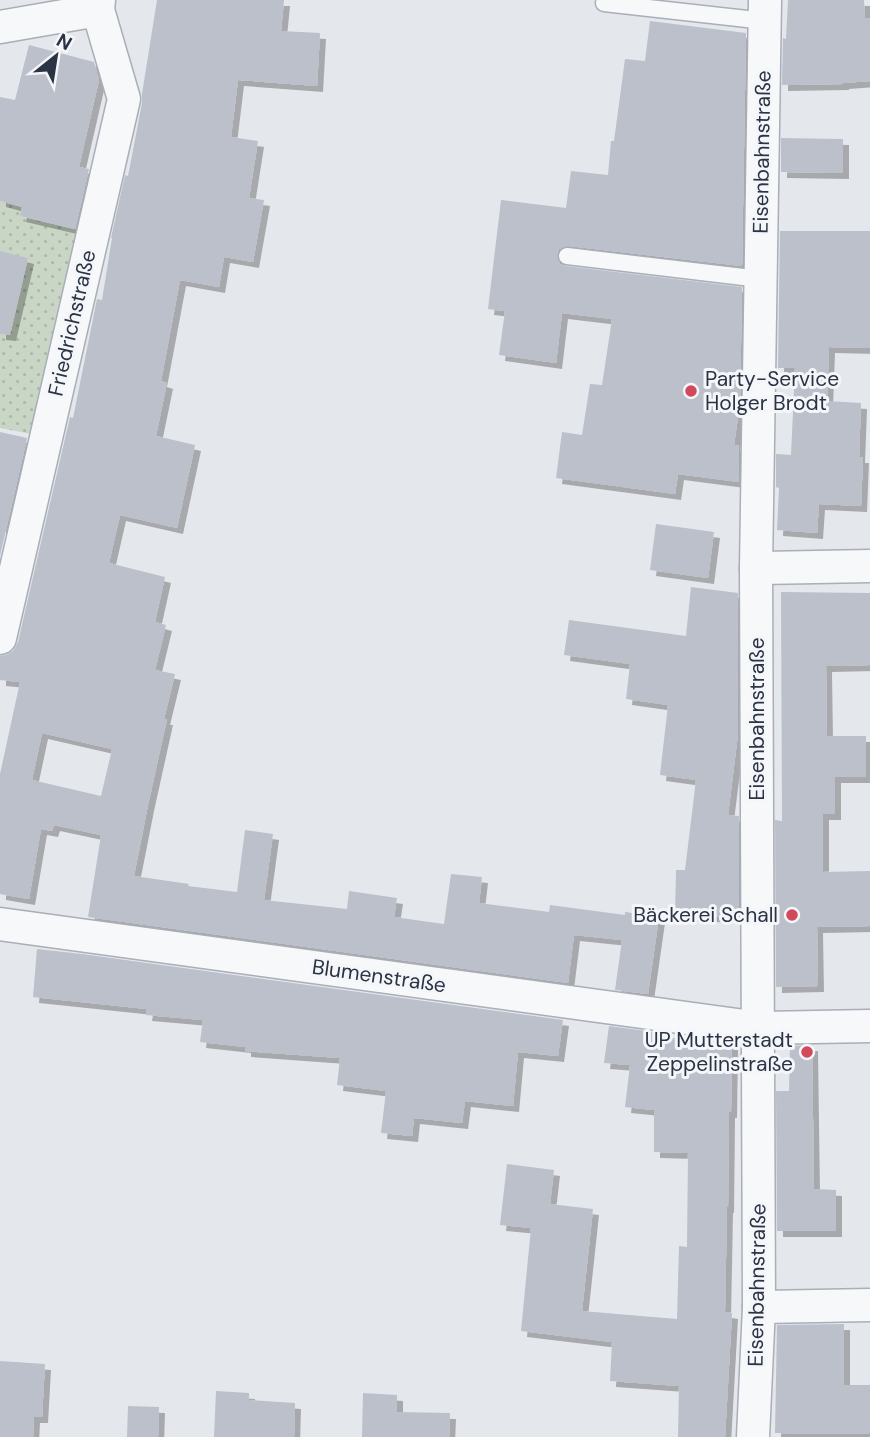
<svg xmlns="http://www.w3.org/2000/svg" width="870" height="1437" font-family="'DM Sans',sans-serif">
<defs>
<pattern id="grass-dots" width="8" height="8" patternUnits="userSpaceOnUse" patternTransform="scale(1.75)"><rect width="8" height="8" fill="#c9d6c5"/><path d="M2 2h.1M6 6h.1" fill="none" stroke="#adb8ab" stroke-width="1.8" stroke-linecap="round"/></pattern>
<filter id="shadow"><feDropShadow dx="6" dy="6" stdDeviation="0" flood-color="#0004"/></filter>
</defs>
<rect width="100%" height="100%" fill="#e4e7ec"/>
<polygon fill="url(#grass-dots)" points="0,201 22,207 20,216 81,231 37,435 0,428 0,305 16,309 28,258 2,252 0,257"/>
<g fill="#bbc0ca" fill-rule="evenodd" filter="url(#shadow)">
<path d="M 157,0 L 284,0 L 281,31 L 320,33 L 317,86 L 238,80 L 231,137 L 258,141 L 249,198 L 264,200 L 253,262 L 224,257 L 219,287 L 180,280 L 161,381 L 167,383 L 156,436 L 195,445 L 177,528 L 120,515 L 109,563 L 165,577 L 155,622 L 166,625 L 155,670 L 175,674 L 164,719 L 167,719 L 148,805 L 134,876 L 189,884 L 188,886 L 237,892 L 245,830 L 273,834 L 264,900 L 347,909 L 349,891 L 397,898 L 394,917 L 444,924 L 451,874 L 482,877 L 479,903 L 549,912 L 550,905 L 625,915 L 625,912 L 659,917 L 648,994 L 615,990 L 622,940 L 574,935 L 568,983 L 88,917 L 101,835 L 54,825 L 52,831 L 41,829 L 29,899 L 0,894 L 0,774 L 20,682 L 0,680 L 0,656 L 6,655 L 13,651 L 18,642 L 70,417 L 73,418 L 97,299 L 102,300 L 112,238 L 111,238 L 125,175 L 128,176 L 142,103 L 142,94 ZM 42,733 L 112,749 L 101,796 L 32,780 Z"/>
<polygon points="788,0 864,0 865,18 870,18 870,81 843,83 843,84 782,85 783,38 786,39"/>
<polygon points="650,21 746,33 742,266 568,246 559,249 557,255 560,264 566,266 742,287 740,403 734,445 739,446 739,482 678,474 675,494 556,478 562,432 582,435 590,384 602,385 612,319 562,313 556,363 499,355 505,311 488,309 501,200 566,208 571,171 608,175 611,141 614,141 625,59 645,61"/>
<polygon points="29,45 94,62 99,80 79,167 89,169 75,229 20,216 22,207 0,201 0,97 15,100"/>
<polygon points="781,138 843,139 843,173 781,172"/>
<polygon points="780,231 870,231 870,348 829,347 827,401 861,403 859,457 863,457 861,506 819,504 817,533 777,530 779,488 776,487 776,454 791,455 795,368 778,368"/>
<polygon points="0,251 28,258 10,335 0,334"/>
<polygon points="0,432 27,438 0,556"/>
<polygon points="656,524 714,532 708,578 650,570"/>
<polygon points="691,587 738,593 738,734 728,815 739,816 739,917 675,915 676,870 685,870 696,780 660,775 668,705 626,699 630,664 564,655 569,620 686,636"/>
<polygon points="781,592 870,593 870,665 826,666 827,736 866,736 866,777 835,777 835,814 823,814 823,872 870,871 870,926 817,927 818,986 776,987 775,820 782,821"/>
<polygon points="37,949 82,954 563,1020 558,1056 518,1052 513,1106 465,1101 462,1123 414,1118 412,1136 381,1133 386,1091 337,1085 340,1058 245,1051 245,1047 200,1042 203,1020 146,1015 147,1009 33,997"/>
<polygon points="609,1026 662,1033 662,1038 699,1038 732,1043 731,1112 729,1112 728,1207 727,1207 725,1312 732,1313 725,1437 678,1437 679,1386 610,1381 612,1342 521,1331 531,1228 500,1225 507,1164 554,1170 550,1204 593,1209 582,1311 677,1319 679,1246 687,1247 688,1153 654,1152 654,1110 625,1107 630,1065 604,1063"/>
<polygon points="812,1045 814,1189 836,1190 836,1231 777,1231 776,1091 789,1091 790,1046"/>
<polygon points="844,1324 844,1385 870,1385 870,1434 775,1433 777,1325"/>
<polygon points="0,1361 45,1364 42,1417 34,1417 33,1437 0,1437"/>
<polygon points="216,1391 249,1393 249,1400 295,1403 294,1437 214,1437"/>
<polygon points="363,1393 397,1395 397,1412 450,1413 449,1437 362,1437"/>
<polygon points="128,1406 159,1407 158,1437 127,1437"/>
</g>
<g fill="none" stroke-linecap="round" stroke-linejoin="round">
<g stroke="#a9aeb7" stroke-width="19">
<g id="lane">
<polyline points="604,3 765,21"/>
<polyline points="567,256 760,279"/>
</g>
</g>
<g stroke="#a9aeb7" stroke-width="35">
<g id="street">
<polyline points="0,27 98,10 99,0"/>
<polyline points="756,568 870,566"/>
<polyline points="0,638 124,99 98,10"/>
<polyline points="0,924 759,1028 870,1026"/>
<polyline points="759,1307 870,1305"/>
<polyline points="753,1437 759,1307 756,568 765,0"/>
</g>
</g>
<use href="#lane" stroke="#f7f8fa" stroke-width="16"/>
<use href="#street" stroke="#f7f8fa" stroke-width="32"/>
</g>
<g fill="#d1495b" stroke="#f4f6f9" stroke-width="2.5">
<circle cx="691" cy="391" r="7"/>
<circle cx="792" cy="915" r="7"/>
<circle cx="807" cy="1052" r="7"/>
</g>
<g text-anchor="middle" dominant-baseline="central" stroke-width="6" stroke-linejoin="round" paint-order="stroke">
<g font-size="21" fill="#2b3445" stroke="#f4f6f9">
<text transform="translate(762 152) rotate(-89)">Eisenbahnstraße</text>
<text transform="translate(72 323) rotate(-77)">Friedrichstraße</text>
<text transform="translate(757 719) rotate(-90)">Eisenbahnstraße</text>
<text transform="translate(379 976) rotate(8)">Blumenstraße</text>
<text transform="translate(757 1285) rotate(-89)">Eisenbahnstraße</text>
</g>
<g font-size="21" fill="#2b3445" stroke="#f4f6f9" text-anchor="end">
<text x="705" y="379" text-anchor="start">Party-Service<tspan x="705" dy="24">Holger Brodt</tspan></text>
<text x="778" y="915">Bäckerei Schall</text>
<text x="793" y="1040">UP Mutterstadt<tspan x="793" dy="24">Zeppelinstraße</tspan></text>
</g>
</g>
<g transform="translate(56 56) rotate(30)" stroke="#f4f6f9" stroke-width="5" paint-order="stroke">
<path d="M0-5L12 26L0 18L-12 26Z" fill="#2b3445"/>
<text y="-10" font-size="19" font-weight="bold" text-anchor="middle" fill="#2b3445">N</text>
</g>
</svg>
